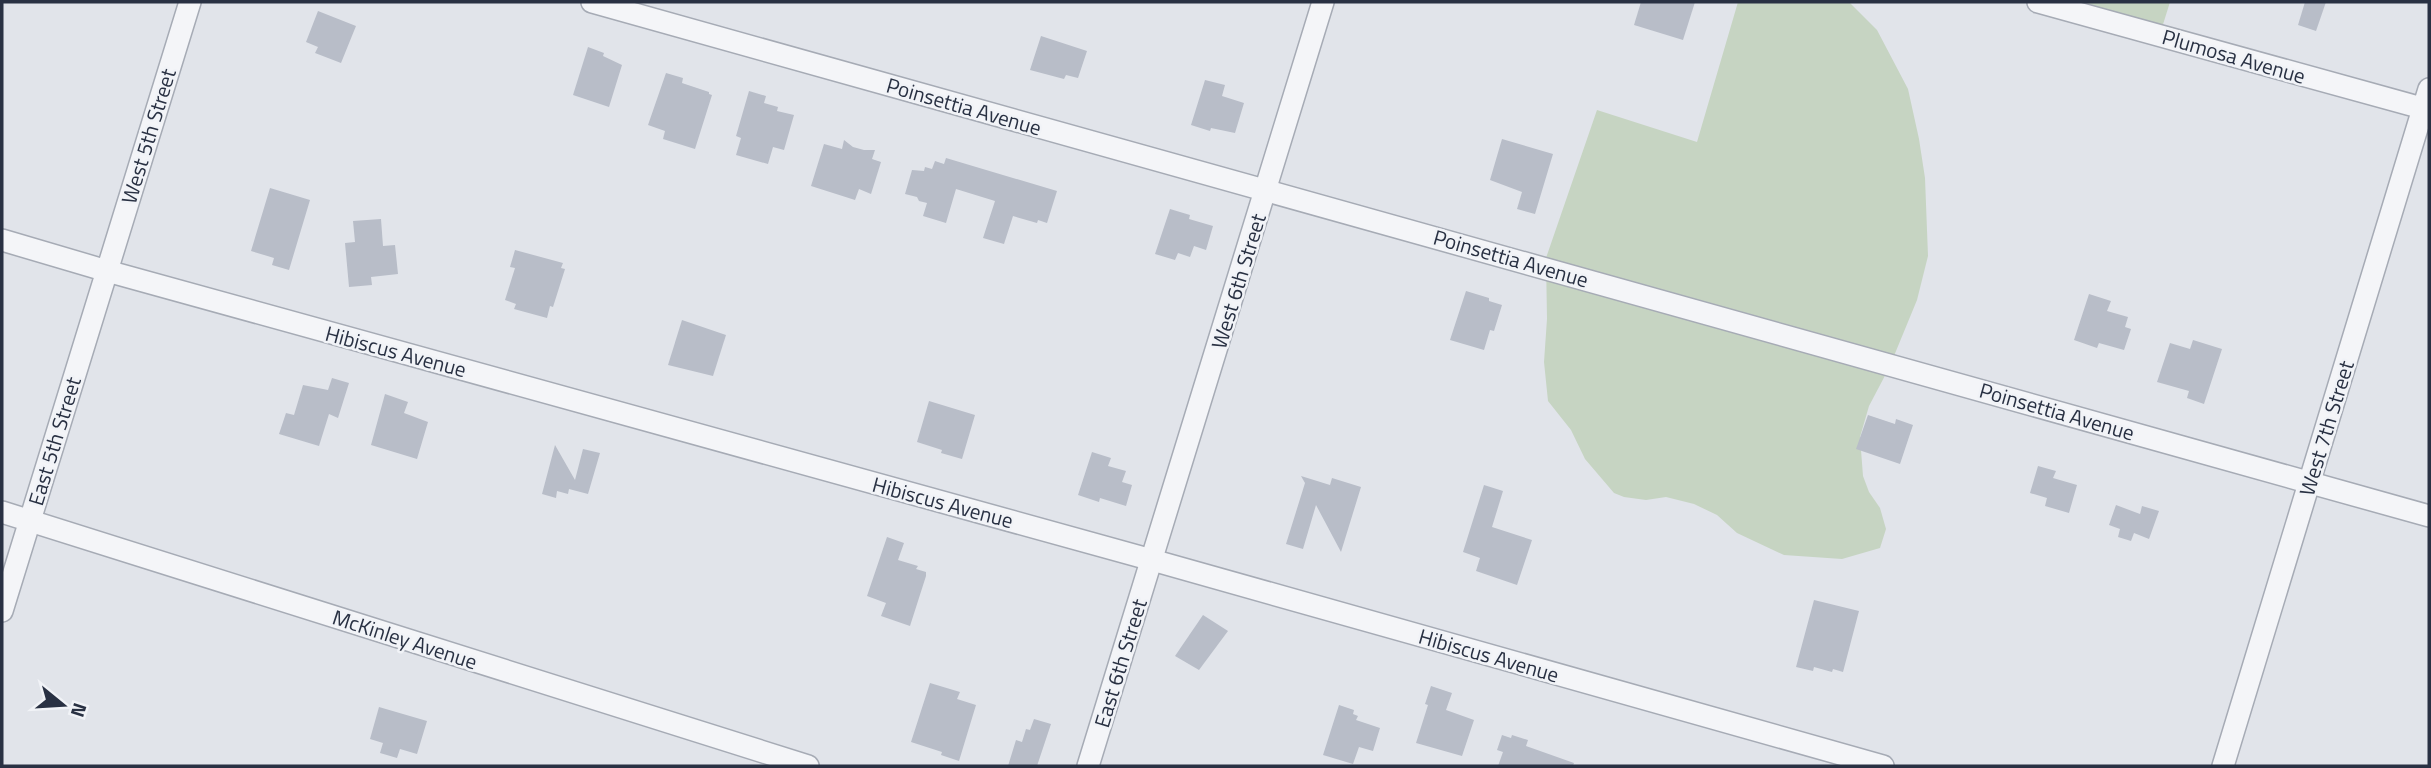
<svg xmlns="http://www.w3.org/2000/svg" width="2431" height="768" font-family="'Titillium Web',sans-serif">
<rect width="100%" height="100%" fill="#e1e4ea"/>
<g fill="#c6d4c2">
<polygon points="1738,2 1849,2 1877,30 1908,89 1919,139 1925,178 1928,256 1917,300 1889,368 1869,406 1860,437 1863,476 1869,492 1880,508 1886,529 1880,548 1842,559 1784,555 1737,533 1717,515 1694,504 1666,497 1646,500 1624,497 1614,493 1585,459 1571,430 1548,401 1544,362 1547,319 1546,258 1597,110 1697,142"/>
<polygon points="2054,2 2170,2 2160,34"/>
</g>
<g fill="#b8bdc8">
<polygon points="1641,2 1695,2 1683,40 1634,25"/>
<polygon points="2305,2 2326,2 2316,31 2298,25"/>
<polygon points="318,11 356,26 341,63 315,53 318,47 306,42"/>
<polygon points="1041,36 1087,51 1078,78 1066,75 1064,79 1030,70"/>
<polygon points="588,47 604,53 603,56 622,65 609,107 573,95"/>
<polygon points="666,73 683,78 682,83 709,92 709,94 712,95 695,149 663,139 665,131 648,125"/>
<polygon points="1205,80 1225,85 1222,96 1244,103 1235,133 1211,128 1210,131 1191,125"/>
<polygon points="749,91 766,96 764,103 778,107 777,111 794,115 784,150 773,147 768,164 736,155 741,138 736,136"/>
<polygon points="1502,139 1553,154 1535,214 1517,209 1522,192 1490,180"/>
<polygon points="844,140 853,147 864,150 875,150 872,159 881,162 871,194 859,189 855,200 811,186 824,144 842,149"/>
<polygon points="946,158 1057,191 1047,223 1038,220 1037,223 1013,216 1004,244 983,238 995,201 956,189 946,223 923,216 927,203 919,201 917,197 905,194 912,170 924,171 925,167 932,169 935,161 944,164"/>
<polygon points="270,188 310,200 289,270 272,265 274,258 251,251"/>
<polygon points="1170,209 1190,215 1189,219 1213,226 1206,250 1194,246 1190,257 1178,253 1175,260 1155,254"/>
<polygon points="381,219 383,246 395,245 398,274 371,277 372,285 349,287 345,243 355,242 353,221"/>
<polygon points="515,250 563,263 561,268 565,269 553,307 550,306 547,318 514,309 516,304 505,300 515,268 510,267"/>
<polygon points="1466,291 1489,298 1489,301 1502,305 1494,331 1490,330 1484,350 1450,340"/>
<polygon points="2089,294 2111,301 2107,311 2128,317 2125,327 2131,329 2124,350 2099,343 2097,348 2074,340"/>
<polygon points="682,320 726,335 713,376 668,365"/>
<polygon points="2193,340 2222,349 2204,404 2187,398 2189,391 2157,382 2170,343 2190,349"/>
<polygon points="332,378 349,383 338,418 329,414 319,446 279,434 286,413 294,415 303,385 328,390"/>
<polygon points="385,394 408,402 404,413 428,422 417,459 371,445"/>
<polygon points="929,401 975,415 962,459 941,453 942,450 917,442"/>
<polygon points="1868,415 1895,424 1896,419 1913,425 1900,464 1856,449"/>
<polygon points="555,445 575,480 583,449 600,453 588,494 569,489 568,494 557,491 556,498 542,494"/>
<polygon points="1092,452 1111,458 1108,466 1126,471 1122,482 1132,485 1126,506 1100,498 1099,502 1078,495"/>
<polygon points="2038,466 2056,471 2053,478 2077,485 2069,513 2045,506 2047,498 2030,493"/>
<polygon points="1301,476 1330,485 1332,478 1361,487 1341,552 1316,505 1303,549 1286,544 1305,483"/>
<polygon points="1484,485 1503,491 1492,527 1532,540 1517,585 1476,571 1480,558 1463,552"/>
<polygon points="2116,505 2140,514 2142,506 2159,511 2149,539 2134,533 2131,541 2118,537 2120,529 2109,525"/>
<polygon points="887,537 904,543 898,560 918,566 916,569 926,572 926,576 910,626 881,616 886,603 867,596"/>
<polygon points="1814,600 1859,611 1843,672 1833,669 1832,672 1814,667 1813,671 1796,667"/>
<polygon points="1203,615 1228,631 1199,670 1175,656"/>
<polygon points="930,683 960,692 957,699 976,705 959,761 941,755 942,752 911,742"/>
<polygon points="1431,686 1452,693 1446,710 1474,720 1462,756 1416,743 1428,705 1425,704"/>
<polygon points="1339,705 1354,710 1353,714 1358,716 1356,720 1380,728 1373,751 1359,747 1353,764 1323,755"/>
<polygon points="379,707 427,721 417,754 400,749 397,758 380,753 383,743 370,739"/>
<polygon points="1034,719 1051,724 1037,766 1008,766 1016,740 1022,742 1026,729 1030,730"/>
<polygon points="1502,735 1511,738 1512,735 1528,740 1526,746 1574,763 1573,766 1498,766 1503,752 1497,750"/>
</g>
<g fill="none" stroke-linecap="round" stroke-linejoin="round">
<g stroke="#a6abb5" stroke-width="24">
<g id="street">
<polyline points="592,2 2429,516"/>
<polyline points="2038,2 2429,110"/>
<polyline points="2,240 107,271 1152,560 1883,766"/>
<polyline points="2,512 808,766"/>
<polyline points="2,611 190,2"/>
<polyline points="1088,766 1323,2"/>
<polyline points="2223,766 2429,89"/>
</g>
</g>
<use href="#street" stroke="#f4f5f8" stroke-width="21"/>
</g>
<g text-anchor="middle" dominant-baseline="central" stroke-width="5" stroke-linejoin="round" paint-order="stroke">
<g font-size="21" fill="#293143" stroke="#f1f3f7">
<text transform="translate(2234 56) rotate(16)">Plumosa Avenue</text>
<text transform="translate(964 106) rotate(16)">Poinsettia Avenue</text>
<text transform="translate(148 136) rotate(-73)">West 5th Street</text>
<text transform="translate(1511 258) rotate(16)">Poinsettia Avenue</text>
<text transform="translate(1238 281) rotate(-73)">West 6th Street</text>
<text transform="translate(396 351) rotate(15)">Hibiscus Avenue</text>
<text transform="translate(2057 411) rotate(16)">Poinsettia Avenue</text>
<text transform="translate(2326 428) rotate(-73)">West 7th Street</text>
<text transform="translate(54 441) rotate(-73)">East 5th Street</text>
<text transform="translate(943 502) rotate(15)">Hibiscus Avenue</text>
<text transform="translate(405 639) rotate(18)">McKinley Avenue</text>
<text transform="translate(1489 655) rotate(16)">Hibiscus Avenue</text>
<text transform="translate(1120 663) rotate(-73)">East 6th Street</text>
</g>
</g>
<rect width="2431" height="768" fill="none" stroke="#293143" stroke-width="7"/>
<g transform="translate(63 705) rotate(108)" stroke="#f1f3f7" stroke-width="5" paint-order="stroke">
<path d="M0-5L12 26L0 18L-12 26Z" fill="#293143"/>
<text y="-10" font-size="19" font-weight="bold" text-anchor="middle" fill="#293143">N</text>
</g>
</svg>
